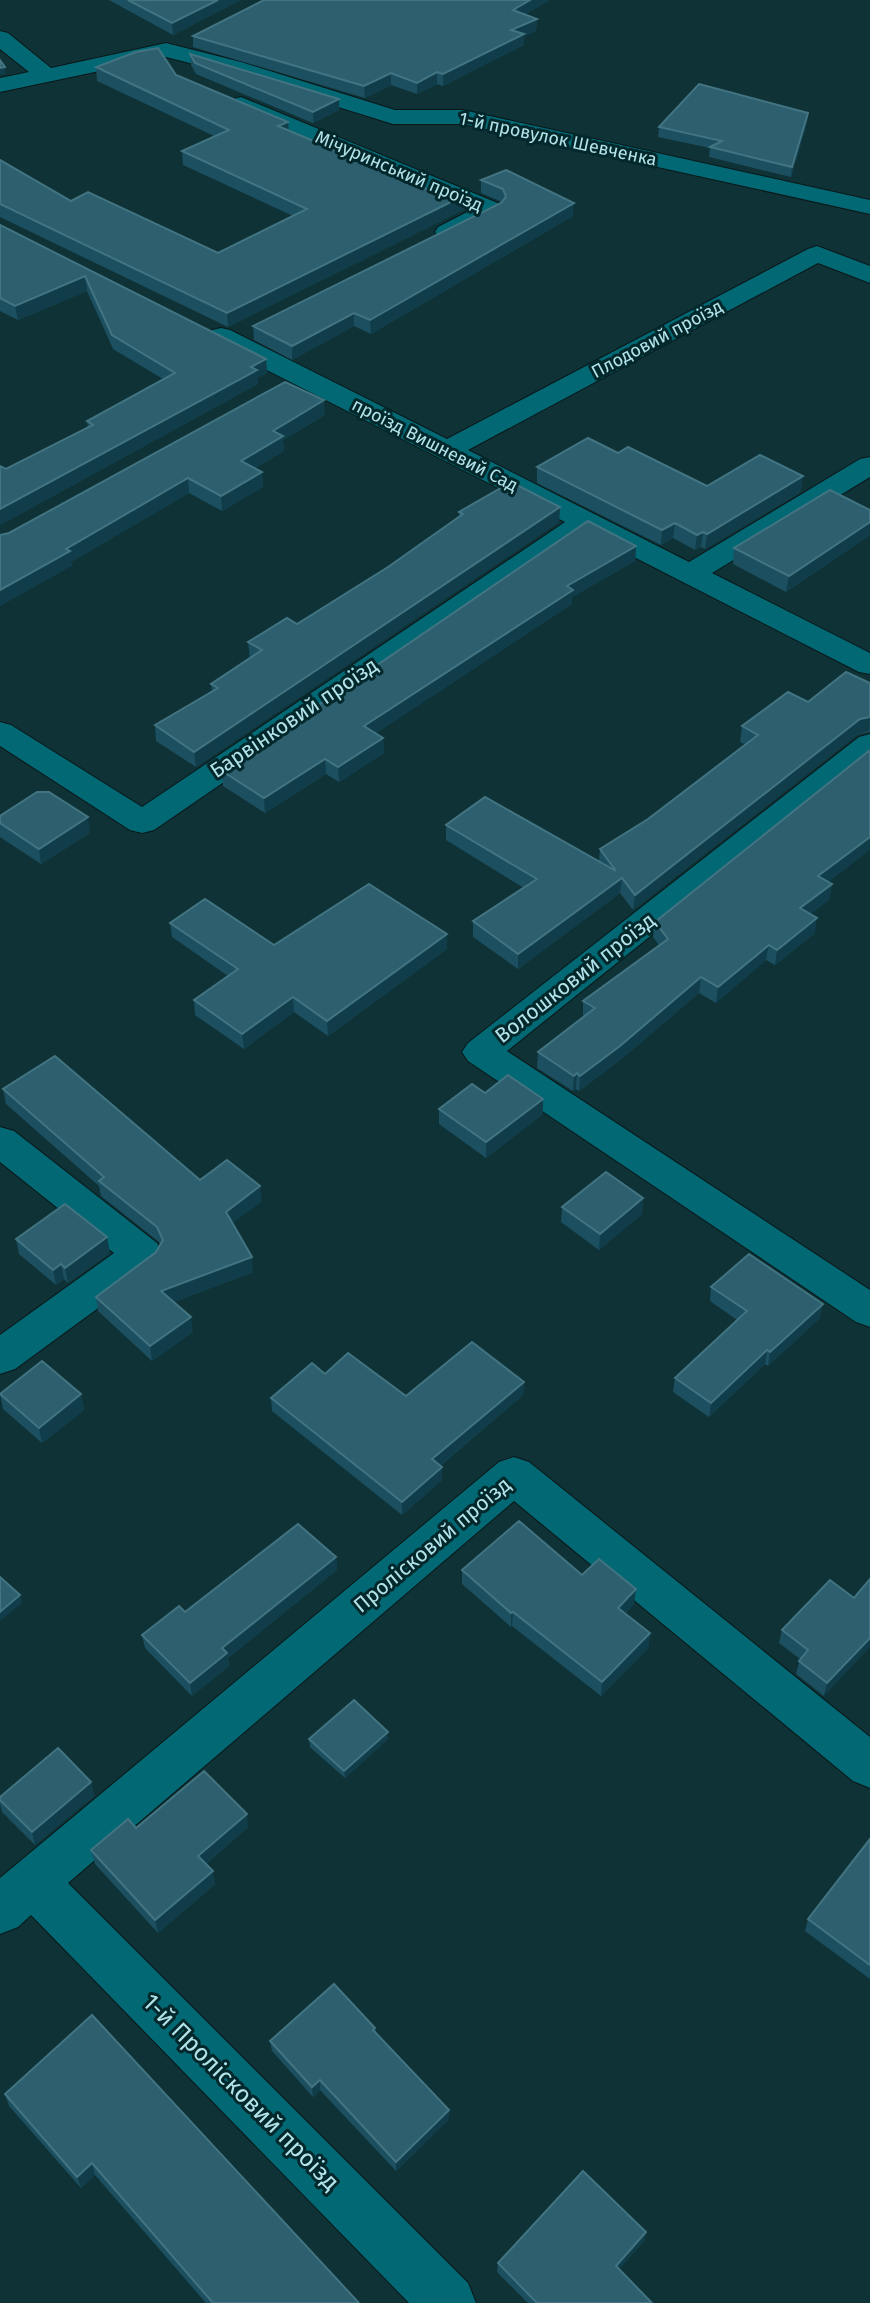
<svg xmlns="http://www.w3.org/2000/svg" width="870" height="2303" font-family="'Fira Sans',sans-serif">
<rect width="100%" height="100%" fill="#0f3236"/>
<g fill="none" stroke-linecap="round" stroke-linejoin="round">
<g stroke="#091719" stroke-width="2">
<g id="minor">
<polygon points="0,31 8,33 51,68 166,43 241,62 395,110 463,110 870,200 870,214 463,124 393,124 225,72 166,57 0,92 0,78 29,72 0,49"/>
<path d="M 241,97 L 500,204 L 503,209 L 500,214 C 482,224 459,242 438,237 L 435,232 L 438,227 L 471,210 L 233,109 L 230,104 L 233,99 Z"/>
<polygon points="817,246 870,266 870,283 818,263 468,450 689,562 860,459 870,457 870,477 712,573 870,653 870,674 859,672 587,533 154,830 142,833 130,830 0,746 0,722 11,725 142,807 565,522 212,342 208,336 212,330 221,328 230,330 447,439 808,249"/>
<polygon points="870,734 870,760 507,1051 870,1290 870,1327 856,1322 468,1061 462,1052 468,1043 859,737"/>
<polygon points="0,1127 14,1131 157,1243 163,1254 157,1265 15,1369 0,1374 0,1335 114,1253 0,1162"/>
<polygon points="514,1457 529,1462 870,1737 870,1788 853,1781 514,1501 68,1883 468,2283 476,2303 409,2303 31,1915 18,1927 0,1934 0,1878 499,1462"/>
</g>
</g>
<use href="#minor" fill="#026873" fill-rule="evenodd"/>
</g>
<g fill="#1c4f60">
<polygon points="109,0 241,0 173,35"/>
<polygon points="264,0 550,0 525,14 537,19 536,31 524,36 524,45 443,86 437,84 417,94 391,85 365,98 193,47 193,36"/>
<polygon points="190,54 339,99 339,110 313,123 196,74 191,65"/>
<polygon points="96,67 176,75 288,122 289,131 443,196 465,195 465,209 228,327 0,217 0,160 71,201 218,253 293,216 183,165 182,151 214,136 97,81"/>
<polygon points="808,113 807,123 791,177 709,157 710,148 658,137 659,127"/>
<polygon points="481,180 573,216 371,334 354,326 292,360 254,340 253,326 502,202 481,193"/>
<polygon points="0,225 266,359 267,373 257,378 258,384 0,525 0,466 6,469 88,428 87,421 163,379 113,349 87,291 18,320 0,311"/>
<polygon points="325,415 283,440 284,451 255,468 262,472 263,487 222,511 189,493 71,562 72,566 9,533"/>
<polygon points="618,453 707,486 801,492 705,549 701,547 695,550 673,538 661,545 537,483 537,467"/>
<polygon points="560,507 559,522 196,767 156,741 155,725 212,692 211,684 250,659 248,642 297,624 388,567 459,517 459,512"/>
<polygon points="870,510 870,535 786,592 733,564 734,548"/>
<polygon points="636,546 635,561 572,597 572,604 376,733 383,738 384,753 339,782 326,774 265,813 223,786 222,771"/>
<polygon points="870,683 870,732 857,735 633,910 620,893 518,969 473,937 473,921 524,888 446,840 446,825 599,861 600,849 648,819 746,745 740,742 742,726 808,702"/>
<polygon points="0,816 90,833 41,864 0,837"/>
<polygon points="828,882 832,884 829,900 810,914 815,933 775,965 766,960 716,1003 699,993 619,1061 579,1091 576,1089 573,1091 537,1068 538,1052 583,1017 583,1001 659,945 653,937 655,922"/>
<polygon points="170,923 274,945 447,934 447,949 328,1036 294,1012 244,1049 195,1015 194,1000 228,976 172,937"/>
<polygon points="3,1089 200,1180 262,1201 232,1223 253,1272 174,1302 193,1332 152,1361 98,1311 96,1297 156,1252 161,1245 159,1242 101,1196 99,1186 6,1104"/>
<polygon points="439,1109 543,1114 486,1158 439,1124"/>
<polygon points="643,1198 642,1214 599,1250 561,1222 562,1207"/>
<polygon points="16,1239 110,1253 68,1283 64,1279 56,1285 19,1254"/>
<polygon points="711,1287 820,1318 768,1366 765,1364 709,1417 673,1392 675,1378 737,1320 710,1301"/>
<polygon points="325,1374 406,1396 524,1382 523,1395 440,1466 442,1467 442,1480 402,1515 272,1411 271,1398"/>
<polygon points="0,1394 81,1394 84,1410 42,1443 3,1409"/>
<polygon points="336,1557 337,1570 228,1658 229,1666 192,1696 145,1648 142,1635 185,1612"/>
<polygon points="462,1570 582,1575 634,1604 625,1614 650,1633 648,1648 601,1696 512,1626 511,1627 462,1584"/>
<polygon points="854,1598 824,1696 796,1674 800,1659 779,1643 782,1630"/>
<polygon points="309,1739 388,1739 345,1778 310,1747"/>
<polygon points="91,1782 94,1796 35,1845 2,1812 0,1804 0,1797"/>
<polygon points="248,1827 206,1864 215,1884 158,1933 95,1864 91,1850 136,1828"/>
<polygon points="870,1839 870,1979 805,1931 808,1919"/>
<polygon points="375,2028 376,2032 449,2110 448,2120 396,2171 320,2090 313,2097 272,2051 270,2041"/>
<polygon points="5,2094 359,2303 206,2303 95,2175 81,2188 9,2106"/>
<polygon points="646,2232 644,2241 619,2269 652,2303 528,2303 497,2272 498,2263"/>
</g>
<g fill="#103d49">
<polygon points="218,0 241,0 173,35 172,23"/>
<polygon points="530,0 550,0 513,22 513,10"/>
<polygon points="537,19 536,31 524,36 524,45 443,86 443,74 511,30"/>
<polygon points="5,67 6,74 0,75 0,68"/>
<polygon points="437,72 437,84 417,94 417,83"/>
<polygon points="391,73 391,85 365,98 364,86"/>
<polygon points="339,99 339,110 313,123 313,112"/>
<polygon points="808,113 807,123 791,177 792,167"/>
<polygon points="288,122 289,135 278,126"/>
<polygon points="465,195 465,209 228,327 227,313"/>
<polygon points="574,203 573,216 371,334 370,320"/>
<polygon points="85,276 87,291 18,320 15,306"/>
<polygon points="354,313 354,326 292,360 292,346"/>
<polygon points="266,359 267,373 257,378 258,384 0,525 0,509"/>
<polygon points="324,400 325,415 283,440 284,451 242,475 241,461 273,431"/>
<polygon points="262,472 263,487 222,511 221,496"/>
<polygon points="803,476 801,492 705,549 707,534"/>
<polygon points="188,478 189,493 71,562 72,566 0,606 0,590 66,549"/>
<polygon points="560,507 559,522 196,767 194,752"/>
<polygon points="870,522 870,535 786,592 789,576"/>
<polygon points="675,523 673,538 661,545 662,530"/>
<polygon points="703,532 701,547 695,550 697,535"/>
<polygon points="636,546 635,561 572,597 572,604 364,741 364,726 567,586"/>
<polygon points="870,717 869,731 857,735 633,910 635,895 860,719"/>
<polygon points="383,738 384,753 339,782 338,767"/>
<polygon points="325,759 326,774 265,813 264,798"/>
<polygon points="88,817 90,833 41,864 39,849"/>
<polygon points="870,837 870,850 816,892 818,876"/>
<polygon points="622,878 620,893 518,969 518,954"/>
<polygon points="832,884 829,900 798,923 800,908"/>
<polygon points="817,918 815,933 775,965 777,950"/>
<polygon points="447,934 447,949 328,1036 327,1021"/>
<polygon points="769,945 766,960 716,1003 718,987"/>
<polygon points="701,977 699,993 619,1061 579,1091 580,1076"/>
<polygon points="293,997 294,1012 244,1049 242,1034"/>
<polygon points="577,1073 576,1089 573,1091 574,1076"/>
<polygon points="543,1099 543,1114 486,1158 486,1142"/>
<polygon points="260,1186 262,1201 227,1227 226,1212"/>
<polygon points="643,1198 642,1214 599,1250 600,1234"/>
<polygon points="107,1237 110,1253 68,1283 65,1268"/>
<polygon points="252,1257 253,1272 163,1306 161,1291"/>
<polygon points="61,1264 64,1279 56,1285 53,1270"/>
<polygon points="823,1304 820,1318 768,1366 770,1352"/>
<polygon points="191,1317 193,1332 152,1361 150,1346"/>
<polygon points="767,1350 765,1364 709,1417 711,1403"/>
<polygon points="524,1382 523,1395 432,1472 432,1459"/>
<polygon points="81,1394 84,1410 42,1443 39,1428"/>
<polygon points="442,1467 442,1480 402,1515 402,1502"/>
<polygon points="336,1557 337,1570 228,1658 229,1666 192,1696 190,1683 222,1648"/>
<polygon points="636,1589 634,1604 616,1623 618,1608"/>
<polygon points="20,1595 22,1603 0,1621 0,1612"/>
<polygon points="513,1612 512,1626 511,1627 511,1613"/>
<polygon points="650,1633 648,1648 601,1696 602,1682"/>
<polygon points="870,1638 870,1647 824,1696 827,1683"/>
<polygon points="388,1732 388,1739 345,1778 344,1771"/>
<polygon points="91,1782 94,1796 35,1845 32,1832"/>
<polygon points="247,1814 248,1827 200,1869 198,1856"/>
<polygon points="213,1871 215,1884 158,1933 155,1920"/>
<polygon points="320,2080 320,2090 313,2097 312,2087"/>
<polygon points="449,2110 448,2120 396,2171 396,2162"/>
<polygon points="92,2163 95,2175 81,2188 77,2177"/>
<polygon points="646,2232 644,2241 615,2274 616,2266"/>
</g>
<g fill="#2d5f6f" stroke="#427482" stroke-width="2">
<polygon points="128,0 218,0 172,23"/>
<polygon points="264,0 530,0 513,10 537,19 511,30 524,34 443,74 437,72 417,83 391,73 364,86 193,36"/>
<polygon points="158,48 176,75 288,122 278,126 443,196 455,191 465,195 227,313 0,204 0,160 71,201 88,192 218,253 307,209 182,151 229,130 96,67 136,52"/>
<polygon points="190,54 339,99 313,112 195,63"/>
<polygon points="0,60 5,67 0,68"/>
<polygon points="699,84 808,113 792,167 710,147 722,141 659,127"/>
<polygon points="506,170 574,203 370,320 354,313 292,346 253,326 501,203 506,197 503,189 481,180"/>
<polygon points="0,225 266,359 251,367 257,370 0,509 0,466 6,469 93,425 87,421 175,373 112,335 85,276 15,306 0,298"/>
<polygon points="285,382 324,400 273,431 283,436 241,461 262,472 221,496 188,478 66,549 70,551 0,590 0,535 9,533"/>
<polygon points="588,438 618,453 628,447 707,486 760,455 803,476 707,534 703,532 697,535 675,523 662,530 537,467"/>
<polygon points="511,482 560,507 194,752 155,725 218,688 211,684 262,650 248,642 287,618 297,624 388,567 463,514 459,512"/>
<polygon points="830,490 870,510 870,522 789,576 734,548"/>
<polygon points="588,521 636,546 567,586 573,590 364,726 383,738 338,767 325,759 264,798 222,771"/>
<polygon points="846,672 870,683 870,717 860,719 635,895 622,878 518,954 473,921 537,879 446,825 485,797 616,871 600,849 648,819 758,735 742,726 788,692 808,702"/>
<polygon points="870,750 870,837 818,876 832,884 800,908 817,918 777,950 769,945 718,987 701,977 620,1046 580,1076 577,1073 574,1076 538,1052 595,1008 583,1001 668,939 655,922"/>
<polygon points="37,792 49,792 88,817 39,849 0,823 0,816"/>
<polygon points="369,884 447,934 327,1021 293,997 242,1034 194,1000 238,969 170,923 205,899 274,945"/>
<polygon points="55,1056 200,1180 227,1160 260,1186 226,1212 252,1257 161,1291 191,1317 150,1346 96,1297 156,1252 163,1240 157,1227 99,1181 104,1177 3,1089"/>
<polygon points="508,1075 543,1099 486,1142 439,1109 472,1084 485,1093"/>
<polygon points="606,1172 643,1198 600,1234 562,1207"/>
<polygon points="65,1204 107,1237 65,1268 61,1264 53,1270 16,1239"/>
<polygon points="749,1254 823,1304 770,1352 767,1350 711,1403 675,1378 747,1311 711,1287"/>
<polygon points="472,1342 524,1382 432,1459 442,1467 402,1502 271,1398 312,1363 325,1374 348,1353 406,1396"/>
<polygon points="42,1361 81,1394 39,1428 0,1394"/>
<polygon points="519,1521 582,1575 599,1559 636,1589 618,1608 650,1633 602,1682 513,1612 511,1613 462,1570"/>
<polygon points="298,1524 336,1557 222,1648 227,1653 190,1683 142,1635 179,1606 185,1612"/>
<polygon points="0,1577 20,1595 0,1612"/>
<polygon points="870,1579 870,1638 827,1683 799,1661 808,1650 782,1630 830,1580 854,1598"/>
<polygon points="354,1700 388,1732 344,1771 309,1739"/>
<polygon points="58,1748 91,1782 32,1832 0,1800 0,1797"/>
<polygon points="204,1771 247,1814 198,1856 213,1871 155,1920 91,1850 128,1819 136,1828"/>
<polygon points="870,1839 870,1965 808,1919"/>
<polygon points="334,1984 375,2028 373,2030 449,2110 396,2162 320,2080 312,2087 270,2041"/>
<polygon points="92,2015 359,2303 213,2303 92,2163 77,2177 5,2094"/>
<polygon points="583,2171 646,2232 616,2266 652,2303 537,2303 498,2263"/>
</g>
<g text-anchor="middle" dominant-baseline="central" stroke-width="6" stroke-linejoin="round" paint-order="stroke">
<g font-size="18" fill="#b3e3ea" stroke="#03282c">
<text transform="translate(558 139) rotate(12)">1-й провулок Шевченка</text>
<text transform="translate(399 171) rotate(23)">Мічуринський проїзд</text>
<text transform="translate(657 339) rotate(-28)">Плодовий проїзд</text>
<text transform="translate(435 445) rotate(27)">проїзд Вишневий Сад</text>
</g>
<g font-size="21" fill="#b3e3ea" stroke="#03282c">
<text transform="translate(294 718) rotate(-34)">Барвінковий проїзд</text>
<text transform="translate(575 978) rotate(-38)">Волошковий проїзд</text>
<text transform="translate(432 1545) rotate(-40)">Пролісковий проїзд</text>
</g>
<g font-size="24" fill="#b3e3ea" stroke="#03282c">
<text transform="translate(241 2092) rotate(45)">1-й Пролісковий проїзд</text>
</g>
</g>
</svg>
